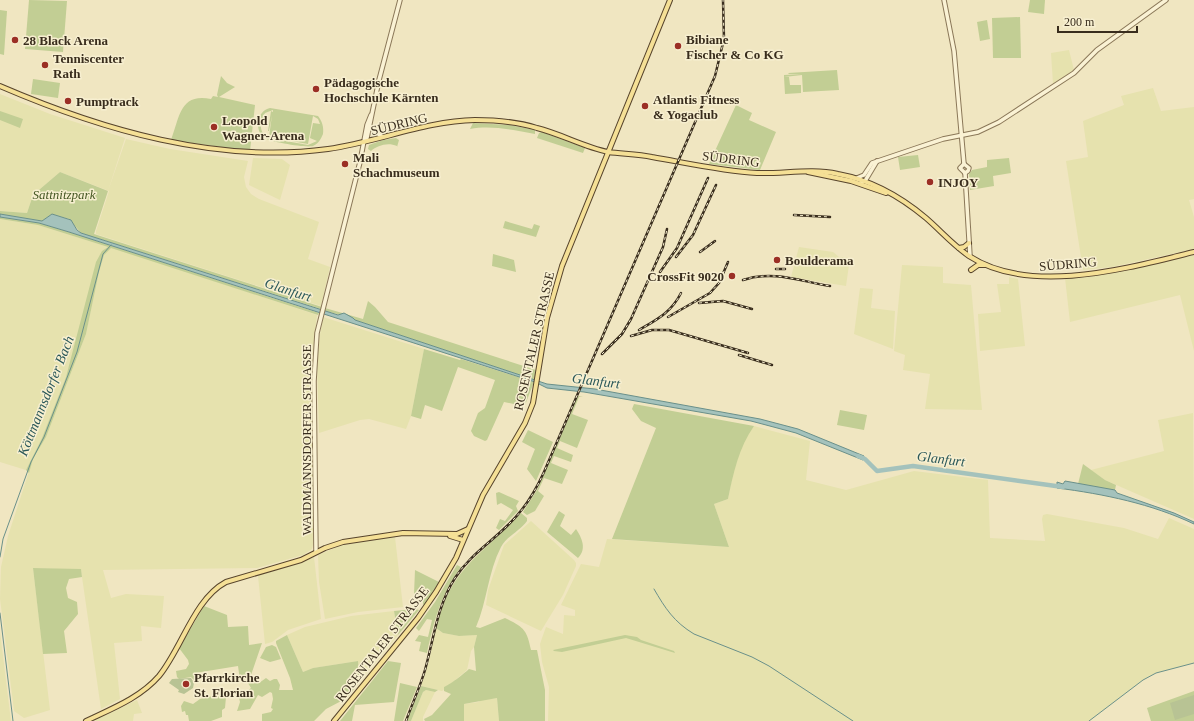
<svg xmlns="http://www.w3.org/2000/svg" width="1194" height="721" font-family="Georgia,serif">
<rect width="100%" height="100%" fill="#f0e6c1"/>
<g fill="#e6e2ae">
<polygon points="1069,50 1074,70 1053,84 1051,53"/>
<polygon points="1153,88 1161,111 1194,107 1194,199 1189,200 1194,217 1194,249 1112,267 1083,270 1066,161 1088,157 1083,121 1124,105 1121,96"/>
<polygon points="0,94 50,114 125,138 108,191 126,139 170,149 248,161 244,177 246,187 251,194 259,199 319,222 308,259 330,267 321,306 96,234 96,231 109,191 60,172 33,195 27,213 0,211"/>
<polygon points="253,158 282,159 290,165 280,200 249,185"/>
<polygon points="0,219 38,225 108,247 102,251 66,377 42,438 26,470 0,462"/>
<polygon points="111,247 317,315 312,360 315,524 313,545 312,549 303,555 257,568 103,570 111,598 126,594 164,596 161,628 141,626 142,641 114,643 120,699 101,709 81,570 33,568 50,710 24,718 14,711 0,599 1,567 8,536 33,459 46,437 86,334 99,272 104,255"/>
<polygon points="799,247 833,252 839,257 850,258 846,286 791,277"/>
<polygon points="1194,254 1194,351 1180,295 1070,322 1065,278 1115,271"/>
<polygon points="902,265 943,267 943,283 971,285 982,410 925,409 930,374 903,370 905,355 894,351"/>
<polygon points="1009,277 1018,279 1025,346 980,351 978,314 1001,312 997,284 1009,284"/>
<polygon points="860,288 873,289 871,308 895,311 893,349 854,334"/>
<polygon points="323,317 424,349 411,416 406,429 369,419 360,420 319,433 317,362 320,334"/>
<polygon points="1193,413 1194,519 1105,480 1091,470 1164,451 1158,420"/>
<polygon points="754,426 810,441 806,480 846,490 914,471 988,480 990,538 1045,541 1042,519 1043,515 1047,514 1124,528 1158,539 1169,518 1194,529 1194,663 1156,673 1143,680 1089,721 548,721 549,687 542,662 540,644 542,638 546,627 563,634 564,615 575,616 575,610 561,605 581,564 599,567 607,539 729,547 714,504 728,499 733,473 744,439"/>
<polygon points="531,521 574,560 576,563 576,566 563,595 541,631 486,605 488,590 504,545"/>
<polygon points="395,537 403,607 358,612 325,619 319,582 318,555 342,545"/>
<polygon points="314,557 321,619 288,630 272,642 265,644 258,576 259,574 294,565"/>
<polygon points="394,611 398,635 360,681 358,661 313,668 303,672 287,635 305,627 351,616"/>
<polygon points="436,628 443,633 459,636 477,635 474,647 471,651 467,670 442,691 421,686 429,661"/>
<polygon points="0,631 11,721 0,721"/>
<polygon points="426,690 435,692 423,717 423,721 411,721 423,692"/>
<polygon points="497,698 499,721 464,721 464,704 479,702 480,700"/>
<polygon points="137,700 142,713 134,714 133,721 92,721"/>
</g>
<g fill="#c2ce94" fill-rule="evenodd">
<polygon points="29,0 67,1 63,52 25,49"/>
<polygon points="1030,0 1045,0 1044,14 1028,12"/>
<polygon points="0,10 7,11 4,55 0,54"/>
<polygon points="1020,17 1021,58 993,58 992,18"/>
<polygon points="987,20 990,39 980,41 977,22"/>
<polygon points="837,70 839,90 803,92 802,75 784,77 784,75 802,74 789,74 788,73"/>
<path d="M 221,76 L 227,83 L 235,87 L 219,97 L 255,105 L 250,151 L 171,140 C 180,116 180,93 211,99 L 213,96 L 218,97 L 217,95 Z"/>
<polygon points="784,77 789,77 790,85 801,85 801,93 785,94"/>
<polygon points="33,79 60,83 58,98 31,94"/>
<polygon points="736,105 752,113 749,120 776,132 760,170 709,164"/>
<path d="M 270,108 L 318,116 C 322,121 324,127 323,134 C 321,139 318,144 313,146 C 306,148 271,142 264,138 C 254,129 257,111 270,108 ZM 273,110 L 273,112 L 271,111 L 268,131 L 269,131 L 272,115 L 269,137 L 308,144 L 313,116 L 318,119 L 320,124 L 313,123 L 310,138 L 317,141 L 308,145 L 269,138 C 258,133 260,122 265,113 Z"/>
<polygon points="0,111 23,119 20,128 0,120"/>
<path d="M 473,123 L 510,125 L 535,130 L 535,134 C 514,130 491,125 470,129 Z"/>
<polygon points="542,132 585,148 583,153 537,138 539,133"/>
<path d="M 396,138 L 399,140 L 397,147 L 397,146 C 387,142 377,146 371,151 L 368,149 L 369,145 L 383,140 Z"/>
<polygon points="918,155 920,167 900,170 898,157"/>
<polygon points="1009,158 1011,173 993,176 994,186 970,190 969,174 972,170 987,167 987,160"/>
<polygon points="60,172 108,191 94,234 322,307 321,309 81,233 69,219 55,215 52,214 42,221 0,214 0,211 27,213 33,195"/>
<polygon points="0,217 39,223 69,232 319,313 318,315 111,248 104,255 99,272 86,334 46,437 33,459 29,473 26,470 42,438 66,377 96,262 102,251 108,247 38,225 0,219"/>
<polygon points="505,221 532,229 534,224 540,226 536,237 503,228"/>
<polygon points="493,254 514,260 516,272 492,266"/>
<polygon points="368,301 375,307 388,322 536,370 534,380 355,320 353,318 325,311 325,308 363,319"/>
<polygon points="424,349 460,360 461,359 534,382 525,405 523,406 504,402 487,440 485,441 474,436 471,431 478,413 485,408 495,380 458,367 442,411 425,405 421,419 411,416"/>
<polygon points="578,396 583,397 579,397 572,414 588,420 577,448 560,441 557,448 573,455 571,462 554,456 551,463 568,470 562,484 544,478 538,491 544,496 535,511 527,515 523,512 537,490"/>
<path d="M 634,404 L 754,426 C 739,447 733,474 728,499 L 714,504 L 729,547 L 612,539 L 656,428 L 641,421 L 632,409 Z"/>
<polygon points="840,410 867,415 864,430 837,425"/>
<polygon points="528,430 553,442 536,481 527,469 535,449 522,442"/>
<polygon points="1083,464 1105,480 1116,485 1115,490 1078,484"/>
<polygon points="499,492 519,501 516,506 518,511 499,530 496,528 500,519 505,521 513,510 501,503 497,505 496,493"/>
<path d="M 559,511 L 565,515 L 560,526 L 571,535 L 576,529 C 582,538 587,549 578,558 L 547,532 Z"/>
<path d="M 521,513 L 527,518 L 527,521 C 520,531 507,536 501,547 C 488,572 487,602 476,627 L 480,628 L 505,618 C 524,627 527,630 531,650 L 537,650 L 545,690 L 545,721 L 499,721 L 497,698 L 464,704 L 464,721 L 425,721 L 424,719 L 432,715 L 451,694 L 444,691 L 444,687 C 448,686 465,673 469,669 L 476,671 L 474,647 L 477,635 L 459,636 L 443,633 L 436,628 C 451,566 482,556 521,513 Z"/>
<path d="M 457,565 L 461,567 C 441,594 434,621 427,653 L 419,651 L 421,642 L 415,641 L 419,635 L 428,637 L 432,620 L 427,619 L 419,631 L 416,628 L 435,602 Z"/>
<polygon points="33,568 81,569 82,577 69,579 66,588 68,598 77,602 78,614 64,631 67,653 43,654"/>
<polygon points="415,570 439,582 426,603 423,605 423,596 419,594 414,594"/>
<polygon points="204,606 227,615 228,627 248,626 249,645 262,643 251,675 244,682 240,680 238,666 195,673 194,680 191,677 179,679 177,677 176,671 186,669 189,664 188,660 179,648"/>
<polygon points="415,609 419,610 398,635 394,611"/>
<polygon points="287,635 303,672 313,668 358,661 360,681 347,698 326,709 314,721 262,721 262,714 271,712 273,709 271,708 273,699 272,693 270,692 262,697 258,695 250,709 237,711 240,702 239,698 251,688 248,683 250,681 259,683 266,678 270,681 274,679 277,679 280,685 279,690 293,690 290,678 276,643 276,641"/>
<polygon points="625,635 637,637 641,640 674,651 675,653 626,638 562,652 554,651 553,650"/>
<polygon points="272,645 276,647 281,659 270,662 260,658 266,647"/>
<polygon points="388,661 401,663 394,702 355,705 352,721 340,721"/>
<polygon points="400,683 417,687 403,721 394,721"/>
<polygon points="421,686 438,690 435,692 426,690 423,692 411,721 407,721"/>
<polygon points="1194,691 1194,721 1151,721 1147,708"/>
<polygon points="221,694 226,697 225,708 222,710 222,717 211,721 189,721 188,715 186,715 185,711 182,712 181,706 184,701 193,704 200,699"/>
</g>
<g fill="#b8c394">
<polygon points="191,678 194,683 193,688 184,694 178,692 179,690 169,683 172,679"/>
<polygon points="1194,695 1194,714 1175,720 1170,703"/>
</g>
<g fill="#a4c2bc" stroke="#6a908a">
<polygon points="0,214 42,221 52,214 71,220 77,230 81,233 338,315 344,313 353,318 355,320 547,384 595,389 760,419 798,429 864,456 863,460 796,433 751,421 584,392 547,388 535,382 69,232 39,223 0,217"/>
<path d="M 1065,481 L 1115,490 L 1117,493 L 1174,513 L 1194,522 L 1194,524 C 1152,504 1104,494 1057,488 L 1057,482 L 1063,484 Z"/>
</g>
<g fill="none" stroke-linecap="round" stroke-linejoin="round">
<g stroke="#6a908a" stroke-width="1">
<polyline points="0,557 3,539 31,462 44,437 77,352 103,254 111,245"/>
<path d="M 654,589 C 665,608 674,622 694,634 L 752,657 L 769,666 L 853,721"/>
<polyline points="0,613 13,721"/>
<polyline points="1089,721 1143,680 1156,673 1194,663"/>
</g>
<polyline stroke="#a4c2bc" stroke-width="4.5" points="858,456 865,459 877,471 913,466 1063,487"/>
<g stroke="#8a7758" stroke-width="5.5">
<g id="minor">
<polyline points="944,0 954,51 964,164"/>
<polyline points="370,126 375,132 383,137"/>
<polyline points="364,142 367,138 379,80 400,0"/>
<polyline points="964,164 969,168 968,171 965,173"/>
<polyline points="964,164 960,168 965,173"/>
<polyline points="965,173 970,256"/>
<polyline points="857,178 864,175 872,163 943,139 978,132 999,122 1074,73 1097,50 1166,0"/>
<polyline points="860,183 865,181 877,161"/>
<polyline points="316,552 314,381 317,333 360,162 367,125 371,115"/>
</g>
</g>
<g stroke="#57442c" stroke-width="6">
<g id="major">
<path d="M 0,86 C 102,130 217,164 328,149 C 378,142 425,121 475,120 C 496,120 518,122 537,128 C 561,134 584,147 608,152 C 623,154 638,154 652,157 C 687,163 721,171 757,173 C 784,174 811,168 838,174 C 871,180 901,197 926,218 C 941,231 953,245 969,256 C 1030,296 1128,268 1194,252"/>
<polyline points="808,172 851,181 886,193"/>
<polyline points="959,248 964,247 969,243"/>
<polyline points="971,270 978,265 985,265"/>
<polyline points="450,536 463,540"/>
<path d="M 86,721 C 111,709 140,698 159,676 C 182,648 194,599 226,582 L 301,560 L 325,548 L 343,542 L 403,533 L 457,534 L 468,529"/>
<polyline points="334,721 418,618 436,592 456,558 483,495 525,423 533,403 547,318 562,266 670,0"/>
</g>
</g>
<use href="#minor" stroke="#faf2d4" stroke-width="3.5"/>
<use href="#major" stroke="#f5e096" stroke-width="4"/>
<g stroke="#392d1d" stroke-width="2.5">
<g id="rail">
<polyline points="794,215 830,217"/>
<polyline points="700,252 715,241"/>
<polyline points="676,257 693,235 716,185"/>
<polyline points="776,269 785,269"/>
<polyline points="660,272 677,248 708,178"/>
<path d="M 743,280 C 774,270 799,281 830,286"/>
<polyline points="699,303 723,301 752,309"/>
<polyline points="668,317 710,293 719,283 728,262"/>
<path d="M 639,330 C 656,320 671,313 681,293"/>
<polyline points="631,336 652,330 669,330 748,353"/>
<polyline points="602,354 622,334 631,319 663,247 667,229"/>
<polyline points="739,355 772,365"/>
<path d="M 406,721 C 412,704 420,687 425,670 C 434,638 437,606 455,578 C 469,556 490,543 508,525 C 524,510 535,492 544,472 L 715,76 L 724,39 L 723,0"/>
</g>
</g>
<use href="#rail" stroke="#f7efd0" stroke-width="1" stroke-dasharray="3" stroke-linecap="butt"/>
</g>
<g fill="#9b2f25" stroke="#f7efd0" stroke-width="1.5">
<circle cx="15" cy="40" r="4"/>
<circle cx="678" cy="46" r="4"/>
<circle cx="45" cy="65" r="4"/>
<circle cx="316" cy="89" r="4"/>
<circle cx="68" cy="101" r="4"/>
<circle cx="645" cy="106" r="4"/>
<circle cx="214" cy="127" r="4"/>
<circle cx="345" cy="164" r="4"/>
<circle cx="930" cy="182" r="4"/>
<circle cx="777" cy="260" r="4"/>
<circle cx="732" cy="276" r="4"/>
<circle cx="186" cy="684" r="4"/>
</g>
<g text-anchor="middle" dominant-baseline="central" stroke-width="3" stroke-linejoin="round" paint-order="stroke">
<g font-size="13" font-weight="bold" fill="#392d1d" stroke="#f7efd0" text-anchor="start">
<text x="686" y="39">Bibiane<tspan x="686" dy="15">Fischer &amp; Co KG</tspan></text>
<text x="23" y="40">28 Black Arena</text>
<text x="53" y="58">Tenniscenter<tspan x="53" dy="15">Rath</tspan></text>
<text x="324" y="82">Pädagogische<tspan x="324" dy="15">Hochschule Kärnten</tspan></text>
<text x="653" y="99">Atlantis Fitness<tspan x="653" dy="15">&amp; Yogaclub</tspan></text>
<text x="76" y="101">Pumptrack</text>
<text x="222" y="120">Leopold<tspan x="222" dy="15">Wagner-Arena</tspan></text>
<text x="353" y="157">Mali<tspan x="353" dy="15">Schachmuseum</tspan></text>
<text x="938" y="182">INJOY</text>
<text x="785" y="260">Boulderama</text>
<text x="724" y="276" text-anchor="end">CrossFit 9020</text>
<text x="194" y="677">Pfarrkirche<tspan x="194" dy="15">St. Florian</tspan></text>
</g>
<g font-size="13" fill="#392d1d" stroke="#f7efd0">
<text transform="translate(399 124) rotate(-14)">SÜDRING</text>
<text transform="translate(731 159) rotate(7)">SÜDRING</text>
<text transform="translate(1068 264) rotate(-5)">SÜDRING</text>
<text transform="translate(534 341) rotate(-77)">ROSENTALER STRASSE</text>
<text transform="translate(306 440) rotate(-90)">WAIDMANNSDORFER STRASSE</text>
<text transform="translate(382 644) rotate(-52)">ROSENTALER STRASSE</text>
</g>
<g font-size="13" font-style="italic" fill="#445622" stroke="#f7efd0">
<text x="64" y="194">Sattnitzpark</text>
</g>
<g font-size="14" font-style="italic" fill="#2b5859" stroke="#f7efd0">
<text transform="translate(288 290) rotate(18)">Glanfurt</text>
<text transform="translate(596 381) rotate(7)">Glanfurt</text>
<text transform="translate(46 396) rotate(-68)">Köttmannsdorfer Bach</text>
<text transform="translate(941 459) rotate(7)">Glanfurt</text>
</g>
</g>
<path d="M1058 26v6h79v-6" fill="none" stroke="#392d1d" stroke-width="2"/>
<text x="1064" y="26" font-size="12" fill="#392d1d" stroke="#f7efd0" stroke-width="3" paint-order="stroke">200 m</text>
</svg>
